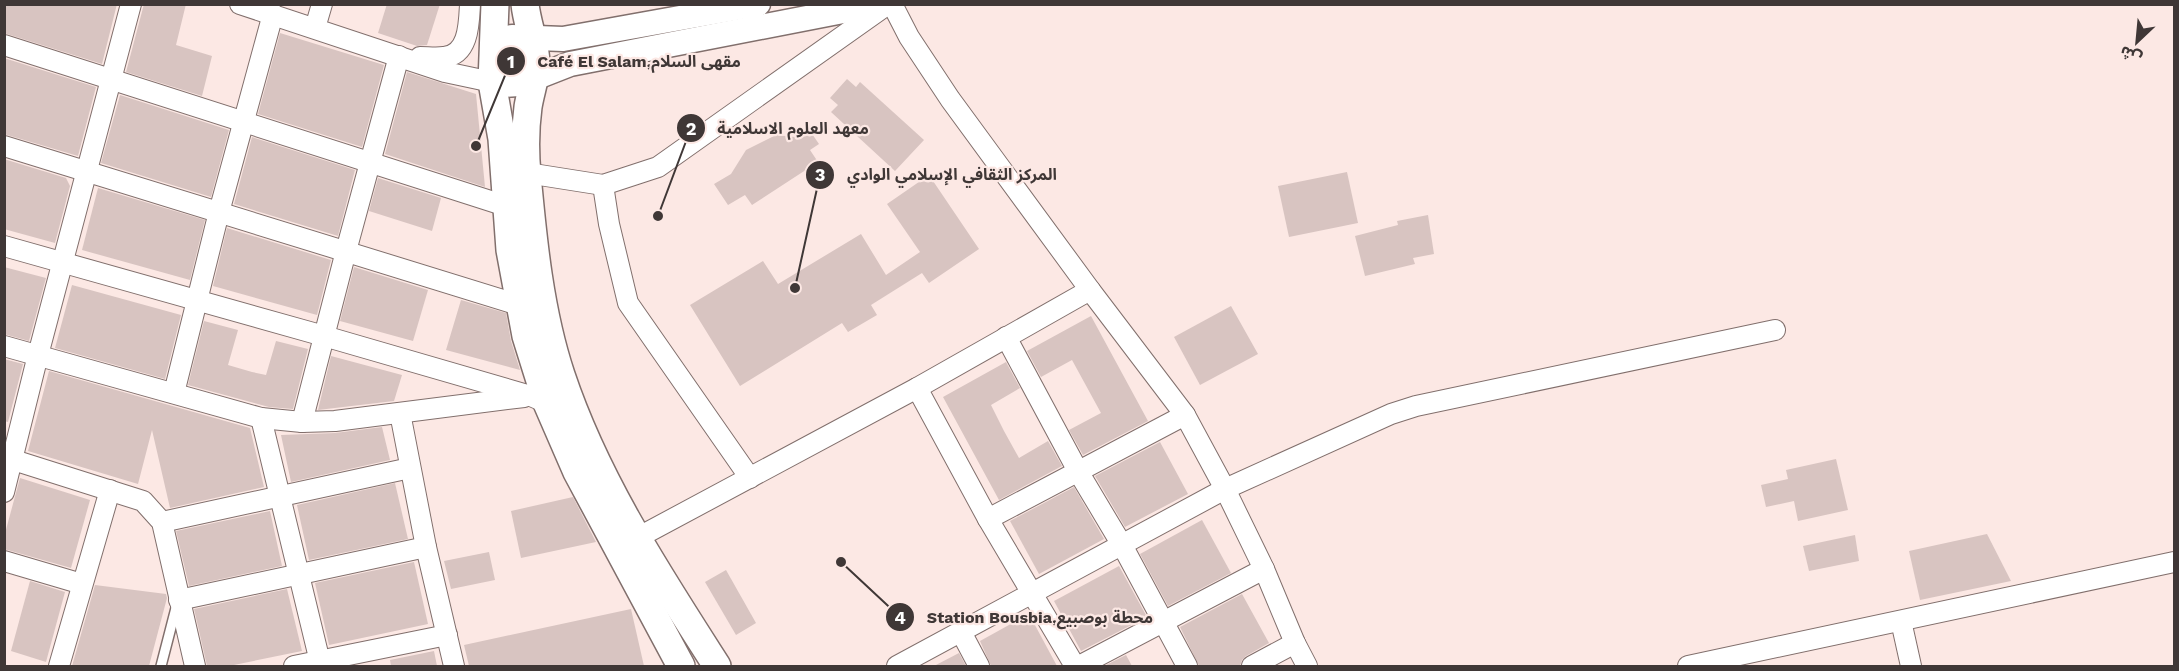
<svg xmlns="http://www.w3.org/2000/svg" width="2179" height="671" font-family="'Work Sans','Noto Sans Arabic',sans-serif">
<rect width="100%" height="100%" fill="#fce8e4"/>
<polygon fill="#f8b3a8" points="523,45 532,68 509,79 496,55 499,50"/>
<g fill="#d8c4c1">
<polygon points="4,4 117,4 102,64 4,33"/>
<polygon points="144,4 186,4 176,45 212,56 202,96 126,72"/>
<polygon points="387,4 440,4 427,45 417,46 378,33"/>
<polygon points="280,33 384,65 362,147 258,114"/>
<polygon points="4,58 96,87 78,156 4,134"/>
<polygon points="407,72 476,94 485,187 385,154"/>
<polygon points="847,79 856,87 860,82 924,140 895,171 831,112 838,105 830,98"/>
<polygon points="120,95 229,130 211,197 101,163"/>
<polygon points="808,128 819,144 810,150 818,162 752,205 745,195 728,205 714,184 731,174 746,150 776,135 795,137"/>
<polygon points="252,137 355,170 338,236 234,204"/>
<polygon points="4,159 66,178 70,186 55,243 4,229"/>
<polygon points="1347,172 1358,223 1289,237 1278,186"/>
<polygon points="929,175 979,249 929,283 922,273 871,305 877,315 848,332 842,323 740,386 690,305 763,261 778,284 861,234 886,275 920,252 887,204"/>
<polygon points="378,178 441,198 432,231 369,211"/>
<polygon points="98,188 205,220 190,280 82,250"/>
<polygon points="1428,215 1434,254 1413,258 1415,264 1365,276 1355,236 1398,225 1397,221"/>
<polygon points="227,228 331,260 317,315 213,286"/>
<polygon points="4,267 46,278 29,341 4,334"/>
<polygon points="354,267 428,290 413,341 340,321"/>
<polygon points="72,285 181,315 165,379 55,348"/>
<polygon points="461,300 506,313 511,341 520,370 446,350"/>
<polygon points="1231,306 1258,354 1200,385 1174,337"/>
<polygon points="1091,316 1148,421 1083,455 1069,430 1101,413 1072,360 1041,377 1027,351"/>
<polygon points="204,321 238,330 228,365 252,372 266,375 276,341 308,349 293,409 269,407 188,385"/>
<polygon points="331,356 402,375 394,401 318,410"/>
<polygon points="4,359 23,364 8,422 4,421"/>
<polygon points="1006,362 1020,388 991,405 1004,431 1019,458 1048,441 1062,466 999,500 943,397"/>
<polygon points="49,371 250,428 264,487 170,508 152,430 138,484 28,451"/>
<polygon points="382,427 390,460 291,482 281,435 335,433"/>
<polygon points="1160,442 1188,494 1125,527 1095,476"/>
<polygon points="1836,459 1848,510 1798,521 1794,501 1766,507 1761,485 1788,479 1786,470"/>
<polygon points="20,478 90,500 71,568 4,549 4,537"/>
<polygon points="395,483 408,539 309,560 297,505"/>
<polygon points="1074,487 1104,539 1039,574 1010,521"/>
<polygon points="573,497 596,542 521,558 511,511"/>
<polygon points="270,511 282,566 189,586 176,531"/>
<polygon points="1202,520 1231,573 1168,606 1140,554"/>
<polygon points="1987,534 2011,581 1920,600 1909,551"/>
<polygon points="1855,535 1859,561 1809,571 1803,546"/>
<polygon points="489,552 495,580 451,589 444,561"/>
<polygon points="414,562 428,624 329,645 315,583"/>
<polygon points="1119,566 1147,617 1081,651 1054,601"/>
<polygon points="726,570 756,623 736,635 705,582"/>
<polygon points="30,581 65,592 46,662 11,651"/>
<polygon points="95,585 166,594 167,598 149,666 72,666"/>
<polygon points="287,589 302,651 229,666 207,666 194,609"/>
<polygon points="1242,594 1269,643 1246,656 1242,660 1240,666 1199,666 1180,627"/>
<polygon points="631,609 644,666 469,666 464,645"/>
<polygon points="1029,614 1057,666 991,666 980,641"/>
<polygon points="434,651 437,666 391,666 390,660"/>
<polygon points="959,653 966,666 934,666"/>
<polygon points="1126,655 1132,666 1104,666"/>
</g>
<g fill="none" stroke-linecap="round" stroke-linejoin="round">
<g stroke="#816f6c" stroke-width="12">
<polyline id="service" points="161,666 176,608"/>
</g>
<g stroke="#816f6c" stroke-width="22">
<g id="minor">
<polyline points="240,4 445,72 492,82"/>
<polyline points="892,4 909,37 950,99 1090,290"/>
<polyline points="315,28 322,4"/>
<polyline points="4,45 506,206"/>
<path d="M 420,57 C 428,57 436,58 444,57 C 469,55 469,23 470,4"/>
<polyline points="4,146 519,305"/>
<polyline points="527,173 603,185 658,167 888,4"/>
<polyline points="603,185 609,224 628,303 750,478"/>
<polyline points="4,246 324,336 531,396 547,403"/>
<polyline points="1006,337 1079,473 1122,545 1187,666"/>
<polyline points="4,346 261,418 302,422 335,421 524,397"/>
<polyline points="917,388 988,519 1075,666"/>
<polyline points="174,393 219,212 273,14"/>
<polyline points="400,413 426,547 454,666"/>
<polyline points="261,418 321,666"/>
<polyline points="302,422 346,251 399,56"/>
<polyline points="4,457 143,501 162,522 195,666"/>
<polyline points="4,492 38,355 131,4"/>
<polyline points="988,519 1185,415"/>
<polyline points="162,522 410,468"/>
<polyline points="637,538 917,388 1090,290 1185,415 1225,489 1264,569 1295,643 1307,666"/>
<polyline points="4,561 82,584"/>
<polyline points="179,600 426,547"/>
<polyline points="1901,621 1911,666"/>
<polyline points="961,632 979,666"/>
<polyline points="59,666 110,490"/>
<polyline points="294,666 447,635"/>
<polyline points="897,666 1225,489 1391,414 1416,406 1775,330"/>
<polyline points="1079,666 1264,569"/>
<polyline points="1252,666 1295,643"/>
<polyline points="1688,666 2174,562"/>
</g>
</g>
<g stroke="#816f6c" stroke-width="27">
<g id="tertiary">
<polyline points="493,41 512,37 563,39 758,4"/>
<polyline points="492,82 502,85 519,84 570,64 879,4"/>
</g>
</g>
<g stroke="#816f6c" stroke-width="30">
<g id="secondary">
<polyline points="495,4 492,82 502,139 510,250 526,336 547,403 577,472 681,666"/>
<path d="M 525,4 C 527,25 537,46 536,67 C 535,80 530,94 528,107 C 525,129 525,153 527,175 C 533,241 540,312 561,375 C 596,480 658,574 717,666"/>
</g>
</g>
<use href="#service" stroke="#fff" stroke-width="9"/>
<use href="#minor" stroke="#fff" stroke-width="20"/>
<use href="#tertiary" stroke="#fff" stroke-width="24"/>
<use href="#secondary" stroke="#fff" stroke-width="27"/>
</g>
<path fill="none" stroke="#3f3736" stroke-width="2" d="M476 146L511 61M658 216L691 128M795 288L820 175M841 562L900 617"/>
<g fill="#3f3736" stroke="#fce8e4" stroke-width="2">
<circle cx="476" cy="146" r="6"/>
<circle cx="658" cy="216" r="6"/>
<circle cx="795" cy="288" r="6"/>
<circle cx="841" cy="562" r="6"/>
<circle cx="511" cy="61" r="15"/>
<circle cx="691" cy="128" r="15"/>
<circle cx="820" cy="175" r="15"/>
<circle cx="900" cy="617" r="15"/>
</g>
<g font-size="18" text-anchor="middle" font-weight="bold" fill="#fff">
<text x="511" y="68">1</text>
<text x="691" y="135">2</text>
<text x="820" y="181">3</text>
<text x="900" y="624">4</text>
</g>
<g font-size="16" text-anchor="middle" font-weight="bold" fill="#3f3736" stroke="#fce8e4" stroke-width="4.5" stroke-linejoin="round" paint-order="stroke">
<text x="639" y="67">Café El Salam,مقهى السلام</text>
<text x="793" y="134">معهد العلوم الاسلامية</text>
<text x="952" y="180">المركز الثقافي الإسلامي الوادي</text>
<text x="1040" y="623">Station Bousbia,محطة بوصبيع</text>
</g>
<rect width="2179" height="671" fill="none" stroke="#3f3736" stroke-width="12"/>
<g transform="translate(2137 42) rotate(206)" stroke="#fce8e4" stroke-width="4.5" paint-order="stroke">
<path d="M0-4.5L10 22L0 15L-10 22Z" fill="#3f3736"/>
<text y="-9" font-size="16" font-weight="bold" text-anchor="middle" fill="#3f3736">ش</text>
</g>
</svg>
